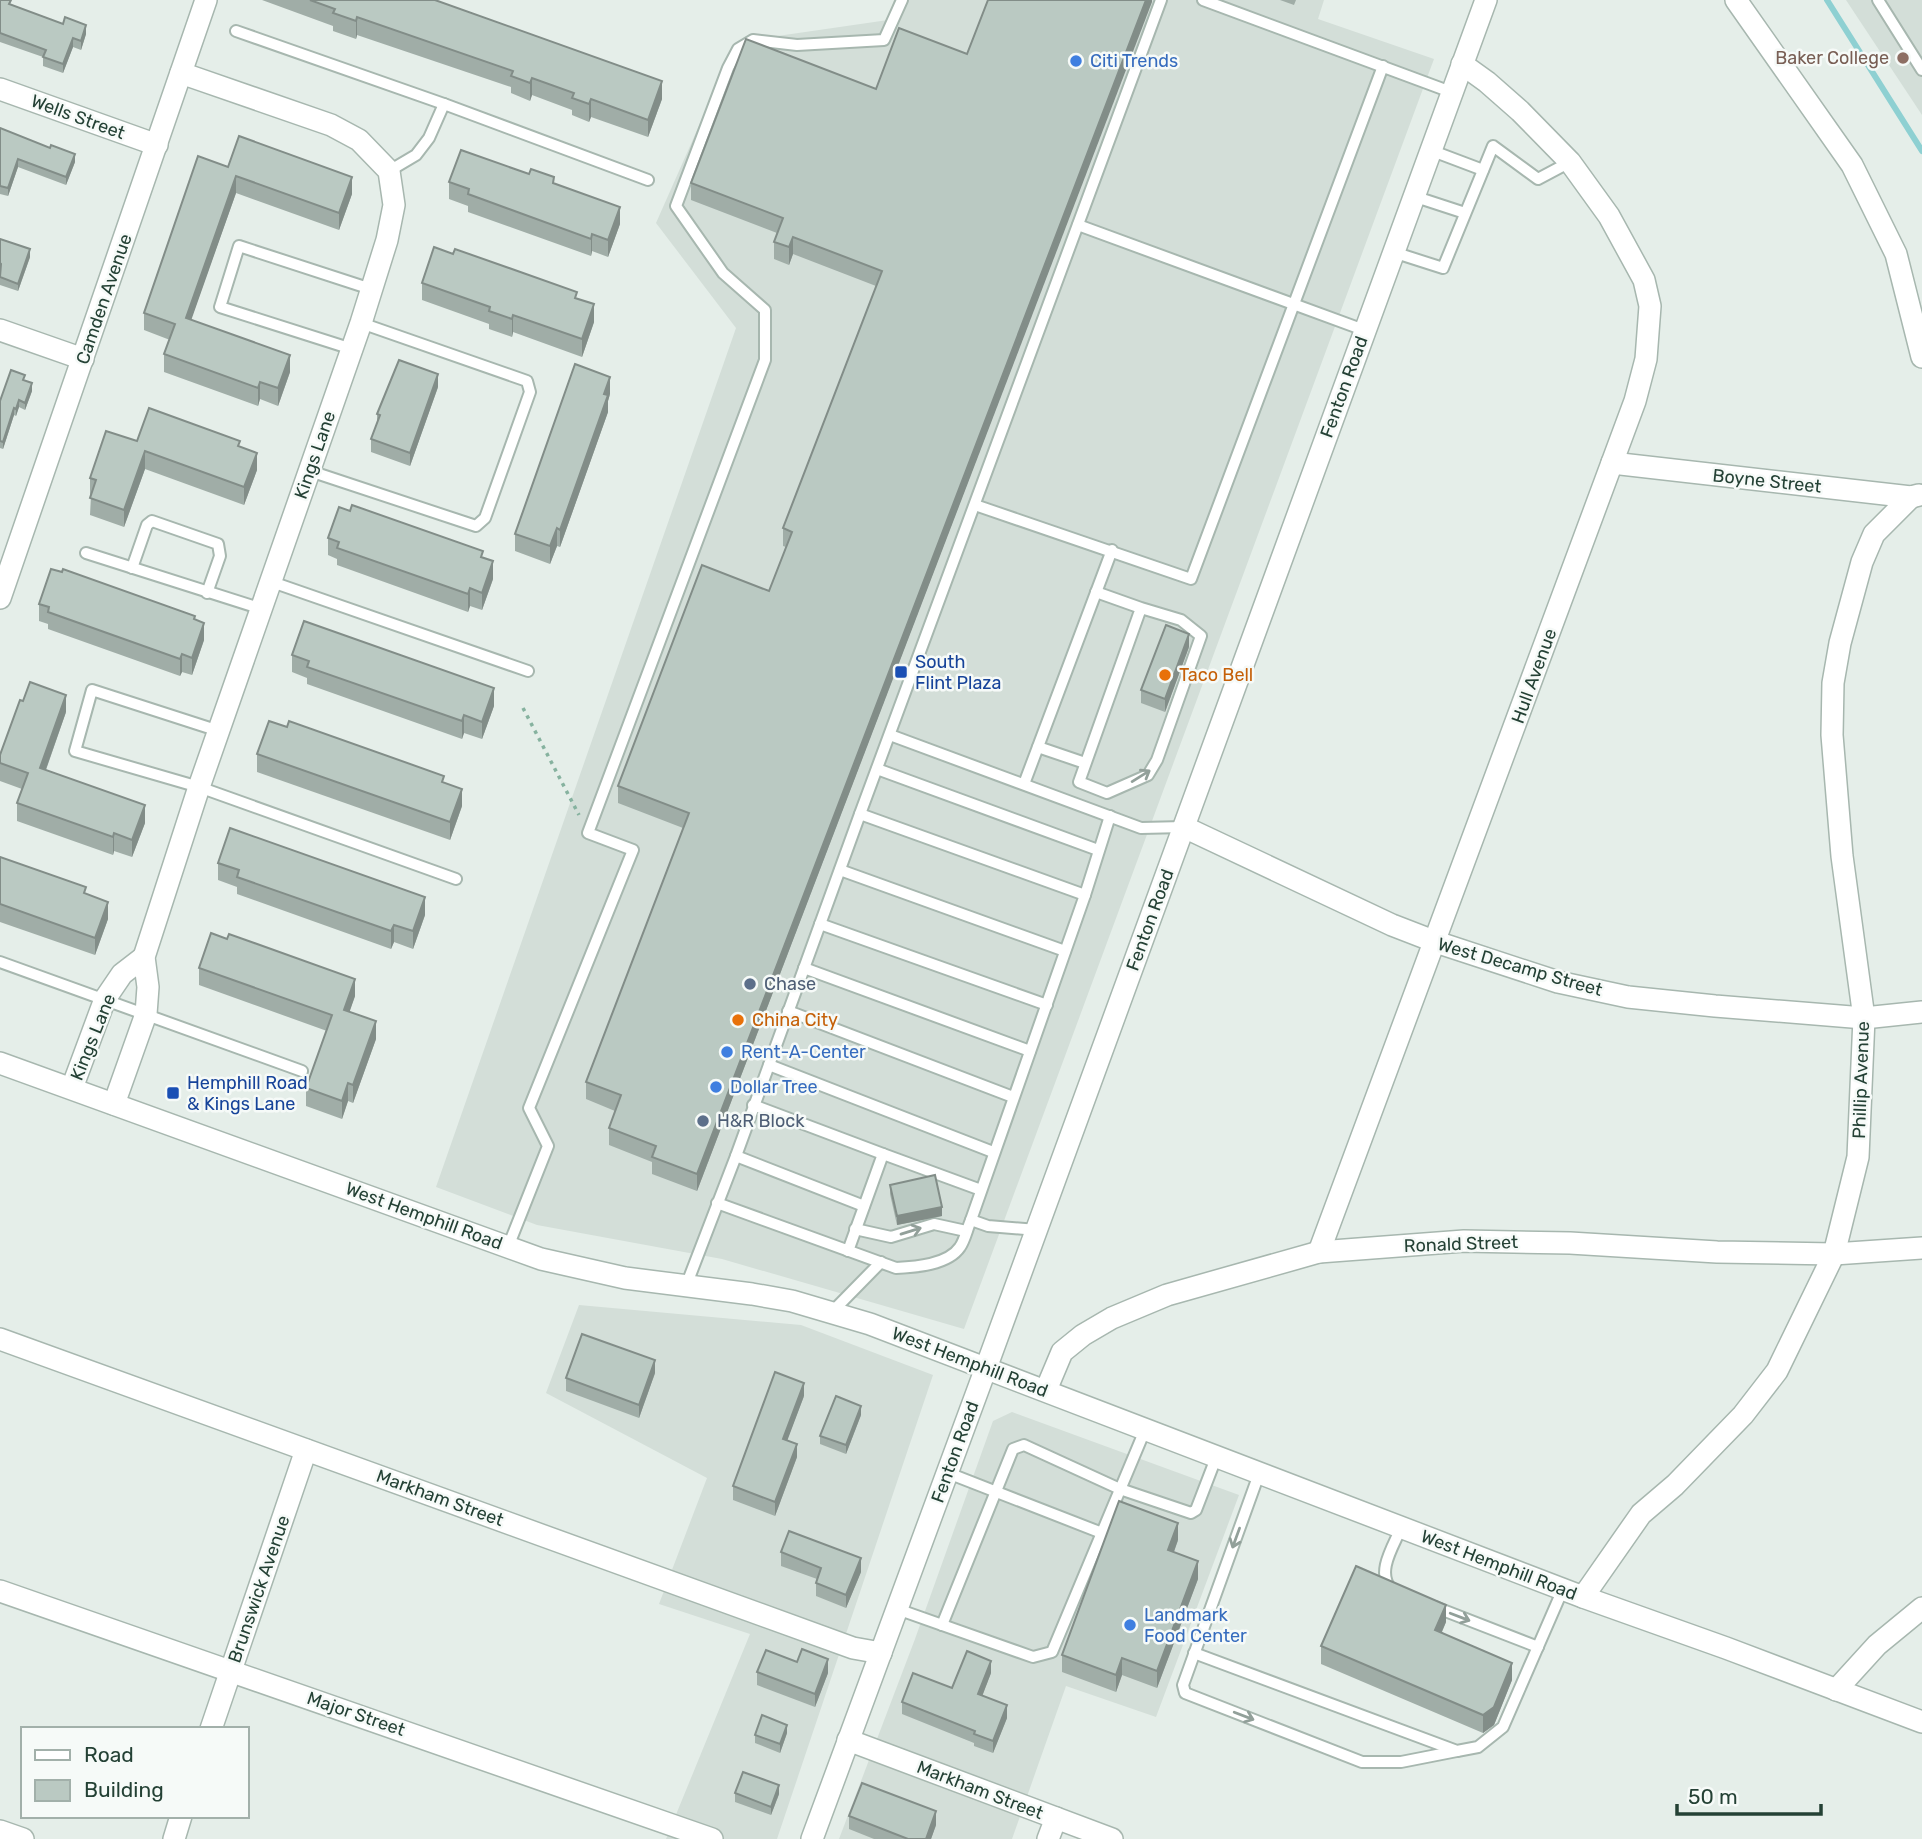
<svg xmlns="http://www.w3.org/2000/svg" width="1922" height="1839" font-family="Rubik,sans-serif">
<rect width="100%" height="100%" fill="#e5eee9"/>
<g fill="#d3ded8">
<polygon points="894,0 1324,0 1318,19 1434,59 964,1329 722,1259 537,1225 436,1187 736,328 656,223 736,42 888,20"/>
<polygon points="1846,0 1922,0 1922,115"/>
<polygon points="579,1305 801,1325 933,1375 777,1839 666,1839 750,1634 659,1604 707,1478 546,1393"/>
<polygon points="1012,1412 1239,1495 1156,1717 1066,1686 1012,1839 839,1839 915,1639 993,1421"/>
</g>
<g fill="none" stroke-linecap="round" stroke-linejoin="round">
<polyline stroke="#8ed0d2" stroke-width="6" points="1827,0 1922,151"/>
<g stroke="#a7b7af" stroke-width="14">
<g id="service">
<polyline points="1203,0 1451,92"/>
<polyline points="1878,0 1922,70"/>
<polyline points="236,31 444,104"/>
<polyline points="1430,150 1483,170"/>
<polyline points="389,171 416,155 429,138 444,104 648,180"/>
<polyline points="1413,196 1465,213"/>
<polyline points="1078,225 1364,330"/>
<polyline points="1393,252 1443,268 1493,146 1538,179 1570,162"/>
<polyline points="352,349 220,307 239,246 371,289"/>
<polyline points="310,471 476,526 485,518 530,392 527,381 361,323"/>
<polyline points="975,505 1191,579 1383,66"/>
<polyline points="86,553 262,609"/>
<polyline points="132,568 147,525 152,521 218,544 220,556 207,593"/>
<polyline points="272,582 528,671"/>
<polyline points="1096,592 1141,608 1079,782 1107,793 1148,775 1157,760 1201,636 1181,620 1141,608"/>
<polyline points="219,731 92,690 75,751 199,787 456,879"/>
<polyline points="890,735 1141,828 1184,827"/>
<polyline points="1038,747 1085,763"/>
<polyline points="877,769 1098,850"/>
<polyline points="1024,784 1112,550"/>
<polyline points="860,814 1085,895"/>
<polyline points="840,870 1065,951"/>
<polyline points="820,924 1047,1005"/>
<polyline points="0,962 302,1071"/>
<polyline points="804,968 1030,1051"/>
<polyline points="788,1011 1013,1097"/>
<polyline points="769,1065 993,1152"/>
<polyline points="753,1105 883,1154 848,1251"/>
<polyline points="883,1154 981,1190"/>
<polyline points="736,1156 864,1206"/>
<path d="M 717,1203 L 896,1268 C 915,1267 948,1265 960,1247 C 965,1240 967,1229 971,1220"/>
<polyline points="855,1229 891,1237 934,1224 966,1231"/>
<polyline points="1037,1230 988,1226 971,1220 1085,895 1110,816"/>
<polyline points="508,1247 548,1146 529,1108 633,850 588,833 765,360 765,310 723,273 676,206 728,68 738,49 753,40 797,45 884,40 902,0"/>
<polyline points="686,1286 736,1156 860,814 1161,0"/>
<polyline points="832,1312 881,1262"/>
<polyline points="948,1473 1102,1533"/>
<polyline points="1259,1474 1183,1685 1185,1693 1362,1762 1401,1762 1457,1751"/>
<path d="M 1391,1589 C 1376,1572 1393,1547 1401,1528"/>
<polyline points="1435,1607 1538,1647"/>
<polyline points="897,1609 1033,1657 1052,1652 1145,1430"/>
<polyline points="942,1625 1013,1449 1024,1445 1120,1489 1191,1513 1196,1510 1216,1458"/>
<polyline points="1194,1653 1457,1751 1478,1747 1503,1727 1563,1589"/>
</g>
</g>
<g stroke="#a7b7af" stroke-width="24">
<g id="minor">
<polyline points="1736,0 1852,165 1896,254 1922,357"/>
<polyline points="0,89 157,145"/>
<polyline points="0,330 83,359"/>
<polyline points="1612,463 1911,497 1919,495"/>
<polyline points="0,598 206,0"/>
<polyline points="1184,827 1392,925 1436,942 1558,982 1628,997 1715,1006 1864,1018 1922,1012"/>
<polyline points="72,1088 105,999 122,974 144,957"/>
<polyline points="114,1104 146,1014 148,987 144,957 199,787 361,323 387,240 394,205 389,171 359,140 331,125 181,73"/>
<polyline points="1319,1252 1635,401 1646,359 1650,306 1644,280 1609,216 1570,162 1520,111 1487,82 1462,64"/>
<polyline points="0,1339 853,1648 881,1653"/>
<polyline points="1046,1390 1062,1352 1083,1335 1112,1318 1167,1295 1319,1252 1464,1241 1570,1243 1717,1252 1834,1254 1922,1248"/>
<polyline points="0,1591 712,1839"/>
<polyline points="1583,1597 1641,1514 1675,1485 1743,1415 1777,1371 1834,1254 1858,1157 1864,1018 1842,856 1832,735 1833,683 1840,643 1862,562 1874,534 1911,497"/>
<polyline points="1836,1690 1877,1645 1922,1608"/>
<polyline points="211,1729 306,1450"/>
<polyline points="848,1740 1112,1839"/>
<polyline points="0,1831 23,1839"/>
<polyline points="174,1839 181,1816"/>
<polyline points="1048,1839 1056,1818"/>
</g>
</g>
<g stroke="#a7b7af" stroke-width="24">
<g id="tertiary">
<polyline points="0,1063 541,1259 625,1278 752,1294 792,1301 870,1324 1583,1597 1726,1648 1922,1722"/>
<polyline points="812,1839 986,1368 1486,0"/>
</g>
</g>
<polyline stroke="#86b29f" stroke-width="3.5" stroke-dasharray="3.5 5" stroke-linecap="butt" points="523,708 579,815"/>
<use href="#service" stroke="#fff" stroke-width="10"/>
<use href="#minor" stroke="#fff" stroke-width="21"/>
<use href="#tertiary" stroke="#fff" stroke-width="21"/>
</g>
<g fill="#a0ada7">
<polygon points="0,0 86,34 81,50 73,47 63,73 43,66 43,57 0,42"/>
<polygon points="262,0 435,0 662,99 648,137 591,117 589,122 572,115 572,110 532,95 530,101 511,93 511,87 357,35 356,39 333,31 333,26"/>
<polygon points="1152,0 697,1191 652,1174 652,1162 609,1145 609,1128 615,1111 586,1099 586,1082 683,828 618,803 618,786 769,591 786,547 783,546 783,528 876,286 793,254 789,265 774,259 774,242 777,233 691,200 691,183 876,89 967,54"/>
<polygon points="1280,0 1296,0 1294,5"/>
<polygon points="0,128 75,162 66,185 18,167 8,196 0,194"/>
<polygon points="228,167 352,194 339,230 236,193 191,319 290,372 278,406 260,399 258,406 164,372 164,354 170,340 144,330 144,313"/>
<polygon points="449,182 554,183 620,224 608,257 592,251 591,256 468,212 468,206 449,199"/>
<polygon points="0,239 30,257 18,291 0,285"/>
<polygon points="422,283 577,298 594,322 582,357 513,332 512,337 489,329 489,324 422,300"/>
<polygon points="25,381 32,391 25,410 19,407 16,416 14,415 3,449 0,448 0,401"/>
<polygon points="438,387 410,466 371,452 371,439 377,423 377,414"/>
<polygon points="610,394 608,401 608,412 560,547 557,546 550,564 515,551 515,534"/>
<polygon points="137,441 240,447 257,470 244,505 145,469 124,527 90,515 91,496 90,495 90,478"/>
<polygon points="328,538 483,558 493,579 482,610 470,606 468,612 337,565 337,559 328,555"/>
<polygon points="39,604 195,620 204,640 192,675 182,672 180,676 48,629 48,624 39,621"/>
<polygon points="1189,647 1165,712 1141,703 1141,690"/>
<polygon points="292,655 494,706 482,739 464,733 462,739 307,684 307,678 292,672"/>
<polygon points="66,712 46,770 145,823 132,857 114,851 113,855 17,821 17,803 22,789 0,781 0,755"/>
<polygon points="287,727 444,783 462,806 450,840 257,772 257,754"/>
<polygon points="0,857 86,894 108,919 95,955 0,922"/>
<polygon points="218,863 425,915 413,949 394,942 391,949 237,894 237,887 218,880"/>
<polygon points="227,939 355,996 349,1012 376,1039 353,1103 348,1101 342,1119 306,1106 306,1088 327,1031 199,985 199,968"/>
<polygon points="890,1185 942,1216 897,1225 890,1194"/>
<polygon points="655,1373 639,1418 566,1391 566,1378"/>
<polygon points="804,1396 787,1440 797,1457 775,1516 733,1500 733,1486"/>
<polygon points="861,1415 846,1454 820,1444 820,1436"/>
<polygon points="1178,1540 1174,1552 1198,1579 1157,1688 1122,1675 1116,1692 1062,1672 1062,1655"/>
<polygon points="781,1552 861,1572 846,1608 816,1596 816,1583 817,1579 781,1566"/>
<polygon points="1446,1622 1442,1632 1512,1680 1494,1725 1483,1733 1321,1664 1321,1646"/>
<polygon points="757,1672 828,1673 815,1707 757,1685"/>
<polygon points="991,1673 982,1696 1007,1718 993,1753 974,1746 974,1743 902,1714 902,1702 952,1688"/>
<polygon points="787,1733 780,1753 755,1743 755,1735"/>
<polygon points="735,1793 779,1794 771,1815 735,1802"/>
<polygon points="849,1816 936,1825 931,1839 874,1839 849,1829"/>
</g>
<g fill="#828d88">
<polygon points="1146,0 1152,0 1152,2 697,1191 697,1174"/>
<polygon points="357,17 357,35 356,39 356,21"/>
<polygon points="86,25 86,34 81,50 81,41"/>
<polygon points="73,38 73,47 63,73 63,64"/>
<polygon points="532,78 532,95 530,101 530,83"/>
<polygon points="662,81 662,99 648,137 648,120"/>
<polygon points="591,99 591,117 589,122 589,104"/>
<polygon points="75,154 75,162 66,185 66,177"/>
<polygon points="18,159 18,167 8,196 8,188"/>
<polygon points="236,176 236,193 186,335 186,318"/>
<polygon points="352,177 352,194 339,230 339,213"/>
<polygon points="620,207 620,224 608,257 608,240"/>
<polygon points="592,234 592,251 591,256 591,239"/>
<polygon points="793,237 793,254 789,265 789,247"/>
<polygon points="30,249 30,257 18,291 18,284"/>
<polygon points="594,304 594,322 582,357 582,339"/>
<polygon points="513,315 513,332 512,337 512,319"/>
<polygon points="290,355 290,372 278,406 278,388"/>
<polygon points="438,374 438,387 410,466 410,453"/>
<polygon points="610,377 610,394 608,401 608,412 560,547 560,530"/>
<polygon points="260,382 260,399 258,406 258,388"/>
<polygon points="32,383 32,391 25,410 25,403"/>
<polygon points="19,400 19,407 16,416 16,409"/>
<polygon points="14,408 14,415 3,449 3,442"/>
<polygon points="145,451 145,469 124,527 124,510"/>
<polygon points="257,453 257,470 244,505 244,487"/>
<polygon points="557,528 557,546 550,564 550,546"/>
<polygon points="493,561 493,579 482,610 482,593"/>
<polygon points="470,588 470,606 468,612 468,594"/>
<polygon points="204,623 204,640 192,675 192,658"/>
<polygon points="1189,634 1189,647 1165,712 1165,699"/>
<polygon points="182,654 182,672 180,676 180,659"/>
<polygon points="494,688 494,706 482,739 482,722"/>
<polygon points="66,695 66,712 40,786 40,768"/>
<polygon points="464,715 464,733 462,739 462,721"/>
<polygon points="462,789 462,806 450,840 450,822"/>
<polygon points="145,805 145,823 132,857 132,840"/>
<polygon points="114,833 114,851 113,855 113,837"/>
<polygon points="425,897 425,915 413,949 413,931"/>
<polygon points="108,902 108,919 95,955 95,938"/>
<polygon points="394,925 394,942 391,949 391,931"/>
<polygon points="355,979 355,996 344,1028 344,1010"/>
<polygon points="376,1021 376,1039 353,1103 353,1085"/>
<polygon points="348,1083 348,1101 342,1119 342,1101"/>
<polygon points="942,1207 942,1216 897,1225 897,1216"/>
<polygon points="655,1360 655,1373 639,1418 639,1405"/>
<polygon points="804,1383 804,1396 783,1452 783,1439"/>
<polygon points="861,1406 861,1415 846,1454 846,1445"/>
<polygon points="797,1444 797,1457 775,1516 775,1502"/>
<polygon points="1178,1523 1178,1540 1168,1568 1168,1550"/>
<polygon points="861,1558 861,1572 846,1608 846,1595"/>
<polygon points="1198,1561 1198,1579 1157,1688 1157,1671"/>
<polygon points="1446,1605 1446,1622 1435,1647 1435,1630"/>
<polygon points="1122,1658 1122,1675 1116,1692 1116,1675"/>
<polygon points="828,1659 828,1673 815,1707 815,1694"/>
<polygon points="991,1661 991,1673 978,1707 978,1694"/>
<polygon points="1512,1663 1512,1680 1494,1725 1483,1733 1483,1715"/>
<polygon points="1007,1705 1007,1718 993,1753 993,1741"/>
<polygon points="787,1725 787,1733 780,1753 780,1744"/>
<polygon points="779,1785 779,1794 771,1815 771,1807"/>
<polygon points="936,1811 936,1825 931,1839 926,1839"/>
</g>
<g fill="#bac9c2" stroke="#828d88" stroke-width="2">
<polygon points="0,0 11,0 9,4 63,24 65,17 86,25 81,41 73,38 63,64 43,57 46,50 0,33"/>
<polygon points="310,0 435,0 662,81 648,120 591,99 589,104 572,98 574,93 532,78 530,83 511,76 513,71 357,17 356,21 333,13 335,9"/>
<polygon points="988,0 1146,0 697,1174 652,1157 656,1146 609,1128 621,1095 586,1082 689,813 618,786 702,565 769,591 792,532 783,528 882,271 793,237 789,247 774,242 783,218 691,183 746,39 876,89 899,28 967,54"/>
<polygon points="0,128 50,148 51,145 75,154 66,177 18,159 8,188 0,186"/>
<polygon points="239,136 352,177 339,213 236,176 186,318 290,355 278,388 260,382 258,388 164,354 175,324 144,313 198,156 228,167"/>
<polygon points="461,150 529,174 531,169 554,177 553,183 620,207 608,240 592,234 591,239 468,194 469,189 449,182"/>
<polygon points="0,239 30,249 18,284 0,277 1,264 0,263"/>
<polygon points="434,247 453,254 455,249 577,292 575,298 594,304 582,339 513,315 512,319 489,311 490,307 422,283"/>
<polygon points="399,360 438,374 410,453 371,439 380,415 377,414"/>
<polygon points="575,364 610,377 604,394 608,395 560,530 557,528 550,546 515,534"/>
<polygon points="11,370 25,375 23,380 32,383 25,403 19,400 16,409 14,408 3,442 0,441 0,401"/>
<polygon points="149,408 240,441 238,446 257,453 244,487 145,451 124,510 90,498 96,480 90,478 106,431 137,441"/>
<polygon points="352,505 483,551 481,557 493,561 482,593 470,588 468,594 337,548 339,542 328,538 339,507 350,511"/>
<polygon points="51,569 62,572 63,569 195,616 194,619 204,623 192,658 182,654 180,659 48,612 49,607 39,604"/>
<polygon points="304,621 494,688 482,722 464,715 462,721 307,667 309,661 292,655"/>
<polygon points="1166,625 1189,634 1165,699 1141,690"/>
<polygon points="30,682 66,695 40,768 145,805 132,840 114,833 113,837 17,803 28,773 0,763 0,755 20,700 23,701"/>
<polygon points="269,721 287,727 289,721 444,776 442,782 462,789 450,822 257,754"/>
<polygon points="230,828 425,897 413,931 394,925 391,931 237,877 239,870 218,863"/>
<polygon points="0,857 86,887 84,893 108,902 95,938 0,904"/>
<polygon points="211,933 227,939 229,934 355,979 344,1010 376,1021 353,1085 348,1083 342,1101 306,1088 332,1015 199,968"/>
<polygon points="935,1175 942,1207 897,1216 890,1185"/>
<polygon points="582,1334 655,1360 639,1405 566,1378"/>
<polygon points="775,1372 804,1383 783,1439 797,1444 775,1502 733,1486"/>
<polygon points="836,1396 861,1406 846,1445 820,1436"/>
<polygon points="1119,1501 1178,1523 1168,1550 1198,1561 1157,1671 1122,1658 1116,1675 1062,1655"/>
<polygon points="789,1531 861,1558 846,1595 816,1583 821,1568 781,1552"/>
<polygon points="1356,1566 1446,1605 1435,1630 1512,1663 1494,1707 1483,1715 1321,1646"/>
<polygon points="802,1649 828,1659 815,1694 757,1672 766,1650 797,1662"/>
<polygon points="967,1651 991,1661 978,1694 1007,1705 993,1741 974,1734 975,1731 902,1702 913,1673 952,1688"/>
<polygon points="762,1715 787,1725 780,1744 755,1735"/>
<polygon points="743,1772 779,1785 771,1807 735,1793"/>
<polygon points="862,1783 936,1811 926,1839 908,1839 849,1816"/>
</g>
<defs><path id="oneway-shaft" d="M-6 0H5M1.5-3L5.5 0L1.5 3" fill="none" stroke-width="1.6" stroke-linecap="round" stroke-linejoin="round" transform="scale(1.75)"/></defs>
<g stroke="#92a09a">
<use href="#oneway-shaft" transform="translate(1141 776) rotate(-32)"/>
<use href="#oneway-shaft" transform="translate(911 1231) rotate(-17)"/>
<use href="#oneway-shaft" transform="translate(1236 1538) rotate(110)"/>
<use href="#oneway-shaft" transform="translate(1460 1617) rotate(21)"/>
<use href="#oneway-shaft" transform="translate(1244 1716) rotate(21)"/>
</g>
<circle fill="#8d6e63" stroke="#f6faf8" stroke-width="2.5" cx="1903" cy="58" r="7"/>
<g fill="#3f7fe0" stroke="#f6faf8" stroke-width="2.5">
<circle cx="1076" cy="61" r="7"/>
<circle cx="727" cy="1052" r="7"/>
<circle cx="716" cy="1087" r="7"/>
<circle cx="1130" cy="1625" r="7"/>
</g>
<g fill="#1a4fb4" stroke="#f6faf8" stroke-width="2.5">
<rect x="894" y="665" width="14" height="14" rx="3.5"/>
<rect x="166" y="1086" width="14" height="14" rx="3.5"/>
</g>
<g fill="#e8710a" stroke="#f6faf8" stroke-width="2.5">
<circle cx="1165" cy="675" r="7"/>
<circle cx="738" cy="1020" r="7"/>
</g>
<g fill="#5c6f8a" stroke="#f6faf8" stroke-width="2.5">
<circle cx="750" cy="984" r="7"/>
<circle cx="703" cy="1121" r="7"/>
</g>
<g text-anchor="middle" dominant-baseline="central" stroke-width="5" stroke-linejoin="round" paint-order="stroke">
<g font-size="18" fill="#785e54" stroke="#f6faf8" text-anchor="end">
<text x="1889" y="58">Baker College</text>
</g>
<g font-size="18" fill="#366cbe" stroke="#f6faf8" text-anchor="start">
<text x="1090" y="61">Citi Trends</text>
<text x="741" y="1052">Rent-A-Center</text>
<text x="730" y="1087">Dollar Tree</text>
<text x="1144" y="1615">Landmark<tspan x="1144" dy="21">Food Center</tspan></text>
</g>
<g font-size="18" fill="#244135" stroke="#f6faf8">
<text transform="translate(78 117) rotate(20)">Wells Street</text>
<text transform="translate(104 299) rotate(-71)">Camden Avenue</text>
<text transform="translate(1344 387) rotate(-70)">Fenton Road</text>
<text transform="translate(315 455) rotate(-71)">Kings Lane</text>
<text transform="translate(1767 481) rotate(6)">Boyne Street</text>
<text transform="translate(1534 676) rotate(-70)">Hull Avenue</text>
<text transform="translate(1150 920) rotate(-70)">Fenton Road</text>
<text transform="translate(1520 967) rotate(16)">West Decamp Street</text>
<text transform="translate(93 1037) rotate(-68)">Kings Lane</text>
<text transform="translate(1861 1080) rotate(-88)">Phillip Avenue</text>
<text transform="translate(424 1216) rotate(20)">West Hemphill Road</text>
<text transform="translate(1461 1244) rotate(-2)">Ronald Street</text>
<text transform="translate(970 1362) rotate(21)">West Hemphill Road</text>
<text transform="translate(955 1452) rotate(-70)">Fenton Road</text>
<text transform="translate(440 1498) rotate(20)">Markham Street</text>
<text transform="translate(1499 1565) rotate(21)">West Hemphill Road</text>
<text transform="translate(259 1589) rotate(-71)">Brunswick Avenue</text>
<text transform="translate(356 1714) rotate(19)">Major Street</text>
<text transform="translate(980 1790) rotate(21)">Markham Street</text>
</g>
<g font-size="18" fill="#164399" stroke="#f6faf8" text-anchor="start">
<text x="915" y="662">South<tspan x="915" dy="21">Flint Plaza</tspan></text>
<text x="187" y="1083">Hemphill Road<tspan x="187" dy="21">&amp; Kings Lane</tspan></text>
</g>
<g font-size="18" fill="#c56008" stroke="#f6faf8" text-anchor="start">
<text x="1179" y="675">Taco Bell</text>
<text x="752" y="1020">China City</text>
</g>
<g font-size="18" fill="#4e5e75" stroke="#f6faf8" text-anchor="start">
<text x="764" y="984">Chase</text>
<text x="717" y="1121">H&amp;R Block</text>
</g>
</g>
<rect x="21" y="1727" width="228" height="91" fill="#f6faf8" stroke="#a2b0aa" stroke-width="2"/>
<rect x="35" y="1750" width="35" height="10" fill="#ffffff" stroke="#a2b0aa" stroke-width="2"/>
<text x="84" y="1762" font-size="21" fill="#244135">Road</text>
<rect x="35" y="1780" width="35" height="21" fill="#bac9c2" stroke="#a2b0aa" stroke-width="2"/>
<text x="84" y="1797" font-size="21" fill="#244135">Building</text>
<path d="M1677 1804v10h144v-10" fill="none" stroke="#244135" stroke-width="3.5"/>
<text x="1688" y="1804" font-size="21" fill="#244135" stroke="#f6faf8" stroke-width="5" paint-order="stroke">50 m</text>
</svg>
